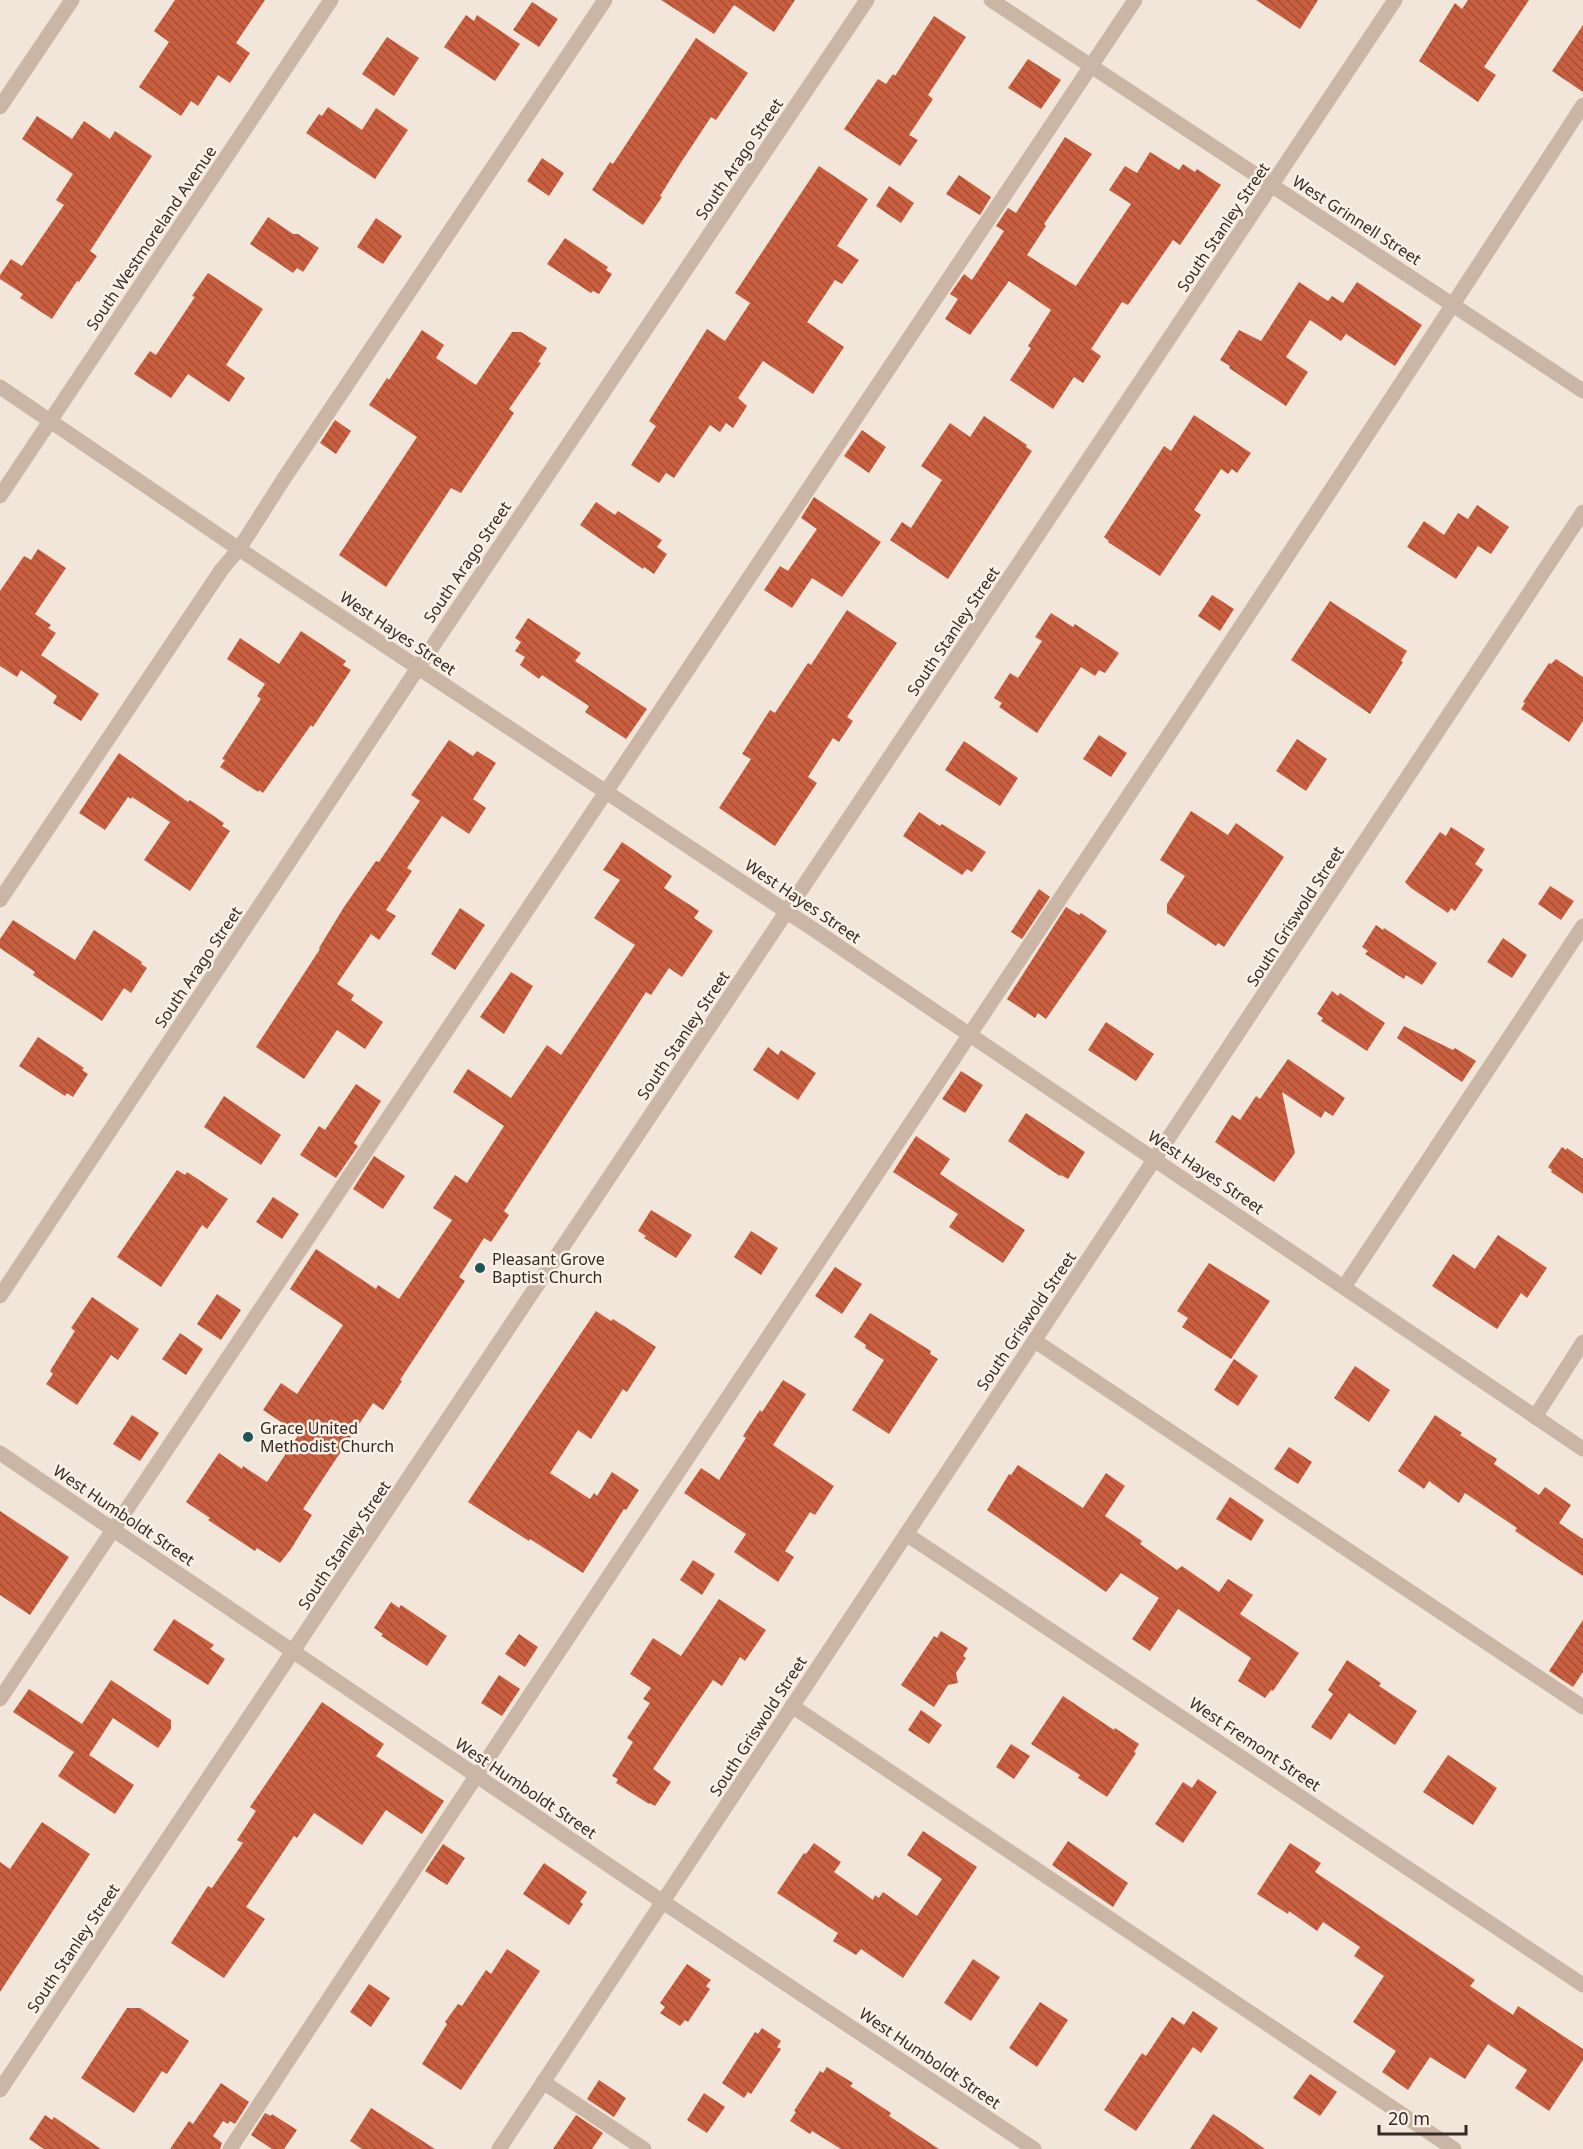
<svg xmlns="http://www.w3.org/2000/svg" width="1583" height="2149" font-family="'Noto Sans',sans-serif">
<defs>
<pattern id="building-back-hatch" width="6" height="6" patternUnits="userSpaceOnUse" patternTransform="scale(1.5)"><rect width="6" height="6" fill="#ca5f40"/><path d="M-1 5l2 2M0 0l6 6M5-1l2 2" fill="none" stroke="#a54f36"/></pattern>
</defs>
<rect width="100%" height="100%" fill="#f2e6da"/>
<g fill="url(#building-back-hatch)">
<polygon points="175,0 265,0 236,43 250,53 230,83 218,75 198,106 191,101 181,116 139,87 169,42 154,31"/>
<polygon points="661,0 795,0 774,32 734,5 714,34"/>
<polygon points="1256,0 1318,0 1300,29"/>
<polygon points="1468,0 1529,0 1484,67 1496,75 1478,102 1419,61 1455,3 1462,9"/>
<polygon points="532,2 558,19 539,47 513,30"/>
<polygon points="466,15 474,21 477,15 520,44 495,81 444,47"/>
<polygon points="934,16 966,37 928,95 933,99 909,135 918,140 900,166 844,129 878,79 886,84 893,74 895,76"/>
<polygon points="1583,25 1583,92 1552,71"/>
<polygon points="387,37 419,58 394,96 362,74"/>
<polygon points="696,38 748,73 716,120 711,117 680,164 660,196 662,197 643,225 592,190 610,162 613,164"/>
<polygon points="1028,59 1061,80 1041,109 1008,88"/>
<polygon points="328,107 362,130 376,108 408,130 375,179 306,133 319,114 322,116"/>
<polygon points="37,116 72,139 84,121 110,139 115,131 152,156 90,251 97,256 79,282 77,281 52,319 20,298 23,294 0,279 0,275 11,259 22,266 64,205 56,200 73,174 22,139"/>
<polygon points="1065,137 1092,154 1044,224 1046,226 1027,255 1076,286 1131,204 1109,190 1125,166 1137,173 1150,152 1179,170 1183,164 1195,172 1197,169 1221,185 1180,245 1173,240 1128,305 1122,302 1091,349 1101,356 1083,383 1074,377 1053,409 1010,380 1031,348 1028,346 1051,310 1009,281 970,335 945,319 958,299 950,294 964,274 972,280 1004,231 996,226 1008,208 1016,213"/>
<polygon points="542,158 564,173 549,196 527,181"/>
<polygon points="819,166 868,199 837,246 859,260 842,284 835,280 807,322 844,347 813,394 763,361 738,398 747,406 733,428 726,423 720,432 710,425 674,478 666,473 659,483 631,465 654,429 656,426 649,421 707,329 725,341 750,303 735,293"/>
<polygon points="959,175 991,197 980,215 946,194"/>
<polygon points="889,186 914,203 901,223 876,206"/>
<polygon points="268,217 293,234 298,234 319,248 303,272 297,268 293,273 250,244"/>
<polygon points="376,218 402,236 383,264 357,247"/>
<polygon points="565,238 608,267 606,270 612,274 599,294 593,291 591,293 547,264"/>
<polygon points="208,273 263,309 226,365 245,378 229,402 188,374 171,398 134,374 150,351 156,355 195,297 192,296"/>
<polygon points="1299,282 1328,301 1332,296 1343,303 1357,282 1422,325 1395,366 1346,334 1341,341 1310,320 1286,357 1308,372 1286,406 1229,368 1230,366 1220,360 1239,330 1261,341"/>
<polygon points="422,330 444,345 436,358 476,385 512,332 521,332 547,348 538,362 541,363 509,409 514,413 461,493 451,488 386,587 339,555 417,437 369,405 387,378 389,380"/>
<polygon points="1194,415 1251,453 1237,473 1232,469 1228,474 1221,469 1194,510 1201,515 1160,576 1108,542 1109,541 1104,537 1164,446 1171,451"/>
<polygon points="984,416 1027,445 1026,447 1032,451 948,579 890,540 902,522 911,528 942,480 921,466 950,423 970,437"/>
<polygon points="335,420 351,431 336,454 320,443"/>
<polygon points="862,430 886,447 869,473 844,456"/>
<polygon points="814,497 881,542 842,597 812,578 792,608 764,590 780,566 788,571 817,529 801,518"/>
<polygon points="596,502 615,515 618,511 662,540 657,547 667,554 654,574 644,567 643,569 580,525"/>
<polygon points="1477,505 1509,527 1491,554 1478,546 1456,579 1407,547 1424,521 1444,535 1458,513 1468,519"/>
<polygon points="38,549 66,568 35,614 51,625 48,628 56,633 41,655 99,694 81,721 53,703 57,696 21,670 17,677 0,666 0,591 24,556 31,560"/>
<polygon points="1212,595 1234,609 1220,631 1198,616"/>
<polygon points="1330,601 1407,651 1401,661 1403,662 1370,714 1291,660"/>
<polygon points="847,610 897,643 847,717 853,721 839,742 833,738 808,777 817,783 775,846 719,808 751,759 742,754 770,710 775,713 808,663 811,665"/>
<polygon points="1051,613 1073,627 1075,624 1119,653 1105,673 1099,670 1095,676 1081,667 1037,733 999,707 1002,703 994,698 1010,673 1018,678 1042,641 1035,637"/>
<polygon points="528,618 581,653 575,661 647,709 626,739 585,712 589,706 542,675 539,679 520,665 525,657 515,651 521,642 515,638"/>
<polygon points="301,631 346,661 343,665 351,670 313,727 311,725 263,793 259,790 258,792 220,767 225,760 222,759 261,699 257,696 265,684 227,659 240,638 279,664"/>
<polygon points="1556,659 1583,677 1583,721 1569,742 1521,709 1525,703 1523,702 1549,663 1551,664"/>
<polygon points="1099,735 1127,753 1111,777 1083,759"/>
<polygon points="1297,739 1327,759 1306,791 1276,771"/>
<polygon points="449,740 473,756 477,751 496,763 473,799 486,808 469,834 442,816 407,868 412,871 386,910 396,916 379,940 371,934 337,984 354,995 351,1000 383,1022 365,1049 337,1030 304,1079 256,1047 320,949 319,948 344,907 376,861 379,862 420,801 411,795"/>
<polygon points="964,741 1018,778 1000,806 945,770"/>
<polygon points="119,753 188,802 190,800 224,823 222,826 230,831 190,891 144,860 170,822 132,797 131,799 128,797 105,830 79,813"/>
<polygon points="1191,811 1228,835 1236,823 1284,857 1224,947 1218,943 1216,946 1167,913 1167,904 1185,876 1160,860"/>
<polygon points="919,812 940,826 942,824 986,852 972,872 967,869 962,875 903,836"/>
<polygon points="1451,827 1485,849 1475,864 1483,870 1455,911 1451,908 1448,913 1411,888 1405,882 1440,832 1446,836"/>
<polygon points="622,842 672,876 664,888 699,911 694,918 713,931 682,977 669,968 651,995 646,992 504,1211 509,1215 491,1242 484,1238 459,1277 465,1281 400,1380 402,1381 383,1410 373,1403 303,1509 312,1515 291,1549 280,1563 257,1548 255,1551 208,1520 210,1518 186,1502 219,1453 242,1469 243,1466 267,1482 299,1434 263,1410 281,1383 297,1394 343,1325 290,1289 316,1249 376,1289 378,1285 399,1299 452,1220 433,1208 455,1175 467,1183 504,1126 453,1092 468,1069 511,1098 547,1045 561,1055 635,945 594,918 620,880 603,870"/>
<polygon points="1550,886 1574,901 1561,920 1538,904"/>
<polygon points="1039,889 1050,897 1022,939 1011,932"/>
<polygon points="1066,907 1079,915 1081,913 1107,931 1046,1019 1038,1013 1035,1018 1007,999"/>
<polygon points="460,908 485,925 455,970 431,954"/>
<polygon points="13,920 75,960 94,930 142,962 141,964 147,968 131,993 124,988 102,1021 33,975 35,972 0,948 0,939"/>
<polygon points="1376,925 1383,930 1384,928 1437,963 1422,985 1406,975 1404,979 1365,954 1368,951 1362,947"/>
<polygon points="1503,938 1527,955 1512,978 1487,962"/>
<polygon points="511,972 533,986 504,1034 480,1017"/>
<polygon points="1332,991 1338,996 1340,993 1385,1023 1367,1051 1321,1021 1323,1018 1317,1014"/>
<polygon points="1106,1022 1154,1054 1136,1081 1088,1050"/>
<polygon points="1404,1026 1453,1050 1455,1048 1476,1061 1462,1082 1397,1038"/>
<polygon points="38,1037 84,1068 82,1070 88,1074 73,1097 67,1093 65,1096 19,1066"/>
<polygon points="768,1047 778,1055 781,1050 816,1073 798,1100 753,1070"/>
<polygon points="1288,1059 1345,1098 1333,1116 1325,1111 1321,1118 1282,1092 1295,1153 1274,1182 1215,1142 1232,1115 1240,1120 1256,1096 1260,1099"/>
<polygon points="961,1071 983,1085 965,1113 942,1099"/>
<polygon points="356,1084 381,1101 354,1143 358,1146 336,1178 300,1155 319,1126 325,1130"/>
<polygon points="224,1096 281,1135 261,1165 204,1127"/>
<polygon points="1026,1113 1085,1152 1068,1179 1061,1175 1060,1176 1008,1141"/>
<polygon points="916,1136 950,1159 940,1174 1025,1230 1003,1263 949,1227 958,1214 893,1172"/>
<polygon points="1562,1147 1566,1150 1567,1148 1583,1159 1583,1194 1551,1172 1552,1170 1548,1167"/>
<polygon points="374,1156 405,1176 383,1209 353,1189"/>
<polygon points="177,1170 185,1175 187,1172 228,1199 207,1229 202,1225 161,1287 117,1257"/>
<polygon points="273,1197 299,1214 282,1239 256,1222"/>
<polygon points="651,1210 692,1235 676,1258 644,1238 646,1236 638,1231"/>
<polygon points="751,1231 778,1248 761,1275 734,1257"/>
<polygon points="1498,1235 1547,1268 1527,1298 1521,1293 1497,1329 1432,1286 1453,1254 1475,1269"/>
<polygon points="1209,1263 1270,1301 1231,1359 1182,1327 1188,1318 1177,1311"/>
<polygon points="835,1267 862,1284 842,1314 815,1296"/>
<polygon points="217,1294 241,1310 221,1340 197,1324"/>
<polygon points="92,1297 139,1329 118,1360 111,1355 77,1405 46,1384 53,1374 50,1371 75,1331 71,1328"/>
<polygon points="596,1311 611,1321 613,1319 656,1347 627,1392 623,1389 591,1439 578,1430 550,1473 590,1499 594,1493 597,1496 612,1472 639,1490 626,1510 624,1509 583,1573 530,1539 529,1541 468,1502"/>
<polygon points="870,1313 931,1351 930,1354 938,1359 889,1434 852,1410 884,1360 865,1348 866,1345 854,1337"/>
<polygon points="180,1333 203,1349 186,1375 162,1359"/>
<polygon points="1234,1359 1258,1376 1238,1406 1214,1390"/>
<polygon points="1355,1366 1390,1390 1369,1422 1334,1398"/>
<polygon points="783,1380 806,1394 773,1445 834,1486 815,1515 810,1512 785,1551 794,1557 778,1582 734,1552 746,1534 684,1493 701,1468 719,1480 746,1438 743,1436 760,1410 762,1412"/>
<polygon points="132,1415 159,1433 140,1461 113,1444"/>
<polygon points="1435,1415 1462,1433 1460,1435 1497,1459 1494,1464 1539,1495 1545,1487 1571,1505 1559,1523 1583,1539 1583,1576 1515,1531 1517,1528 1465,1493 1459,1503 1429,1481 1424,1489 1398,1471"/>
<polygon points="1289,1447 1312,1462 1298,1484 1274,1469"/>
<polygon points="1018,1465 1083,1508 1106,1473 1125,1486 1105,1516 1142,1541 1140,1544 1177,1570 1182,1566 1219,1592 1228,1579 1253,1595 1240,1614 1299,1653 1273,1691 1271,1690 1265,1698 1238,1681 1251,1658 1178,1609 1150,1651 1132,1639 1159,1598 1121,1573 1106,1592 987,1510 1009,1474 1011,1475"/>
<polygon points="1230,1497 1264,1520 1251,1541 1216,1519"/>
<polygon points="0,1511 69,1557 30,1615 0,1595"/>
<polygon points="693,1560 715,1574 702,1595 680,1580"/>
<polygon points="719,1599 766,1630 745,1661 740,1657 722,1686 713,1680 684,1722 653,1769 671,1782 655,1806 650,1803 649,1804 616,1783 618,1779 612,1776 633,1742 627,1738 650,1703 643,1699 651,1688 630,1674 653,1638 681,1656"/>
<polygon points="391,1602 399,1608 401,1605 447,1636 427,1666 381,1636 383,1634 374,1628"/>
<polygon points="174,1619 214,1645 210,1649 225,1659 208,1685 153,1650"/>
<polygon points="1583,1620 1583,1672 1573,1687 1549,1671"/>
<polygon points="941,1631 968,1648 963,1656 966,1658 956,1673 958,1683 948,1685 934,1707 901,1685 934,1636 937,1638"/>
<polygon points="519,1634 538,1647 525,1667 505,1654"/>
<polygon points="1347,1660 1381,1683 1379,1686 1417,1711 1395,1745 1349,1713 1331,1740 1311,1727 1333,1694 1328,1690"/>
<polygon points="499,1675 520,1689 502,1716 481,1703"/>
<polygon points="111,1680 171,1720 171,1729 158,1748 113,1718 89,1755 134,1785 115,1814 58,1776 74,1752 13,1712 29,1689 82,1724"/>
<polygon points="1063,1696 1114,1730 1115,1728 1139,1744 1134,1752 1136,1753 1107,1797 1078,1778 1080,1775 1031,1744"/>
<polygon points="322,1702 384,1744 376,1756 444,1801 422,1834 386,1810 362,1845 314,1813 297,1838 294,1836 246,1907 265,1919 224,1978 171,1943 208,1886 212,1888 243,1843 237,1840 256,1811 250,1807"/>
<polygon points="921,1710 942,1725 929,1744 908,1730"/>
<polygon points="1011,1744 1030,1756 1014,1779 996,1767"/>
<polygon points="1448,1755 1497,1788 1473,1825 1423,1792"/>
<polygon points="1198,1779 1217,1792 1183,1843 1155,1824 1183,1782 1192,1788"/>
<polygon points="42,1822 90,1854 0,1992 0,1862 10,1869"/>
<polygon points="923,1831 977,1867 903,1978 861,1949 856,1955 833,1941 838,1933 777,1893 804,1853 806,1854 814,1843 841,1862 834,1872 873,1900 875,1895 879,1898 883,1892 917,1916 942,1879 907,1855"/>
<polygon points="1068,1841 1128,1883 1113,1907 1052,1865"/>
<polygon points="1290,1843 1321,1863 1315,1872 1475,1980 1470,1986 1513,2015 1518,2006 1583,2049 1583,2060 1549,2111 1515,2088 1527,2070 1488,2044 1465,2079 1430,2057 1408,2090 1382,2072 1396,2051 1353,2022 1384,1976 1354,1956 1360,1947 1323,1922 1317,1931 1289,1911 1288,1914 1257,1894"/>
<polygon points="443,1844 465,1858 447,1885 425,1871"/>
<polygon points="544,1863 587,1892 580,1902 583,1904 569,1925 523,1894"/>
<polygon points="507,1949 540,1971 461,2090 422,2064 447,2024 445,2022 458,2004 462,2006 486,1970 491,1974"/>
<polygon points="973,1959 1000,1977 971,2021 944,2003"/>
<polygon points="687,1964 711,1980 706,1986 710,1989 688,2022 685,2020 680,2026 660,2013 665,2007 660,2003"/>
<polygon points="369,1984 390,1998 371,2027 350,2012"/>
<polygon points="1040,2002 1068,2020 1037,2067 1009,2048"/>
<polygon points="127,2008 140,2008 189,2041 167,2074 162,2071 134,2113 81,2078"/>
<polygon points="1193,2011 1218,2028 1201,2053 1193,2047 1136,2131 1104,2110 1142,2053 1146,2056 1172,2017 1184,2025"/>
<polygon points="762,2028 781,2041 777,2047 781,2049 751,2094 748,2092 744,2098 722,2083 755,2032 758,2034"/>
<polygon points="827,2067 853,2083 850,2086 891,2113 889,2116 939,2149 841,2149 812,2131 810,2134 790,2121 796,2112 794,2111 820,2071 823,2073"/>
<polygon points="1310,2074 1337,2092 1320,2116 1293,2098"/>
<polygon points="599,2080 626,2098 614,2117 587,2099"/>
<polygon points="221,2083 249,2102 235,2124 230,2121 228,2124 223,2121 213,2136 222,2143 220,2149 170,2149 189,2121 193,2124"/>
<polygon points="704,2093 725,2107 707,2133 687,2120"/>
<polygon points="371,2108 435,2149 362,2149 350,2141"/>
<polygon points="265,2113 271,2116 272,2114 297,2130 284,2149 272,2149 251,2135"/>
<polygon points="1213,2114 1235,2128 1265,2149 1190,2149"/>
<polygon points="45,2115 52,2120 54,2117 101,2149 44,2149 29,2139"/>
<polygon points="576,2115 603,2133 592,2149 553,2149"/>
</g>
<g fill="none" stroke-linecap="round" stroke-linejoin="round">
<g stroke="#cbb6a5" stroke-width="15">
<polyline points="991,0 1583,391"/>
<polyline points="0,107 72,0"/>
<polyline points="0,387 239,549 819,933 1583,1449"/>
<polyline points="0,496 331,0"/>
<polyline points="0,900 222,569 239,549 285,477 605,0"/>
<polyline points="1344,1287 1583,926"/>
<polyline points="0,1296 418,668 867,0"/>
<polyline points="1035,1341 1583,1707"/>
<polyline points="1535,1417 1583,1342"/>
<polyline points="0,1453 663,1902 1034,2149"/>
<polyline points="906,1534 1583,1985"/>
<polyline points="0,1699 1135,0"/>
<polyline points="792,1706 1454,2149"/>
<polyline points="543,2082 644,2149"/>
<polyline points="0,2090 1395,0"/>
<path d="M 230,2149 C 678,1466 1138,790 1583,105"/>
<polyline points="499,2149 1583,512"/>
</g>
</g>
<g fill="#1b5659" stroke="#faf0e6" stroke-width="2">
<circle cx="480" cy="1268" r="6"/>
<circle cx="248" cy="1437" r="6"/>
</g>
<g text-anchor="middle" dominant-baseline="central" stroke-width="5" stroke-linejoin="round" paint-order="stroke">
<g font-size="16" fill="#362b27" stroke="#faf0e6">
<text transform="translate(739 159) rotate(-56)">South Arago Street</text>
<text transform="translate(1357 220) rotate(33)">West Grinnell Street</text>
<text transform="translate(1223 227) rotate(-56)">South Stanley Street</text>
<text transform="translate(151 238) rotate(-56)">South Westmoreland Avenue</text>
<text transform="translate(467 562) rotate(-56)">South Arago Street</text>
<text transform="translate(953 631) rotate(-56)">South Stanley Street</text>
<text transform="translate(398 633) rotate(34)">West Hayes Street</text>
<text transform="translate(803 901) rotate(34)">West Hayes Street</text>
<text transform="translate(1295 916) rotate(-57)">South Griswold Street</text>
<text transform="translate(198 967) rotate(-56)">South Arago Street</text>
<text transform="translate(683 1035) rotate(-56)">South Stanley Street</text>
<text transform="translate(1206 1172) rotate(34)">West Hayes Street</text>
<text transform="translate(1026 1321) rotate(-56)">South Griswold Street</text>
<text transform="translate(124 1515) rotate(34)">West Humboldt Street</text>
<text transform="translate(344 1545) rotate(-56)">South Stanley Street</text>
<text transform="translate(758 1726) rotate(-57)">South Griswold Street</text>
<text transform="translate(1255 1744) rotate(34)">West Fremont Street</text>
<text transform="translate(526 1788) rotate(34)">West Humboldt Street</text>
<text transform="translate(73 1948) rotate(-56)">South Stanley Street</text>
<text transform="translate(930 2058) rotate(34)">West Humboldt Street</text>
</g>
<g font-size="16" fill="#362b27" stroke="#faf0e6" text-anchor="start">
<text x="492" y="1259">Pleasant Grove<tspan x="492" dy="18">Baptist Church</tspan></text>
<text x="260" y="1428">Grace United<tspan x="260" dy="18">Methodist Church</tspan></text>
</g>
</g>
<path d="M1379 2125v9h87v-9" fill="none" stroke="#362b27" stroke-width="3"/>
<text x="1388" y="2125" font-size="18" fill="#362b27" stroke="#faf0e6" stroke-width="4.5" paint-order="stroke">20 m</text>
</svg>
